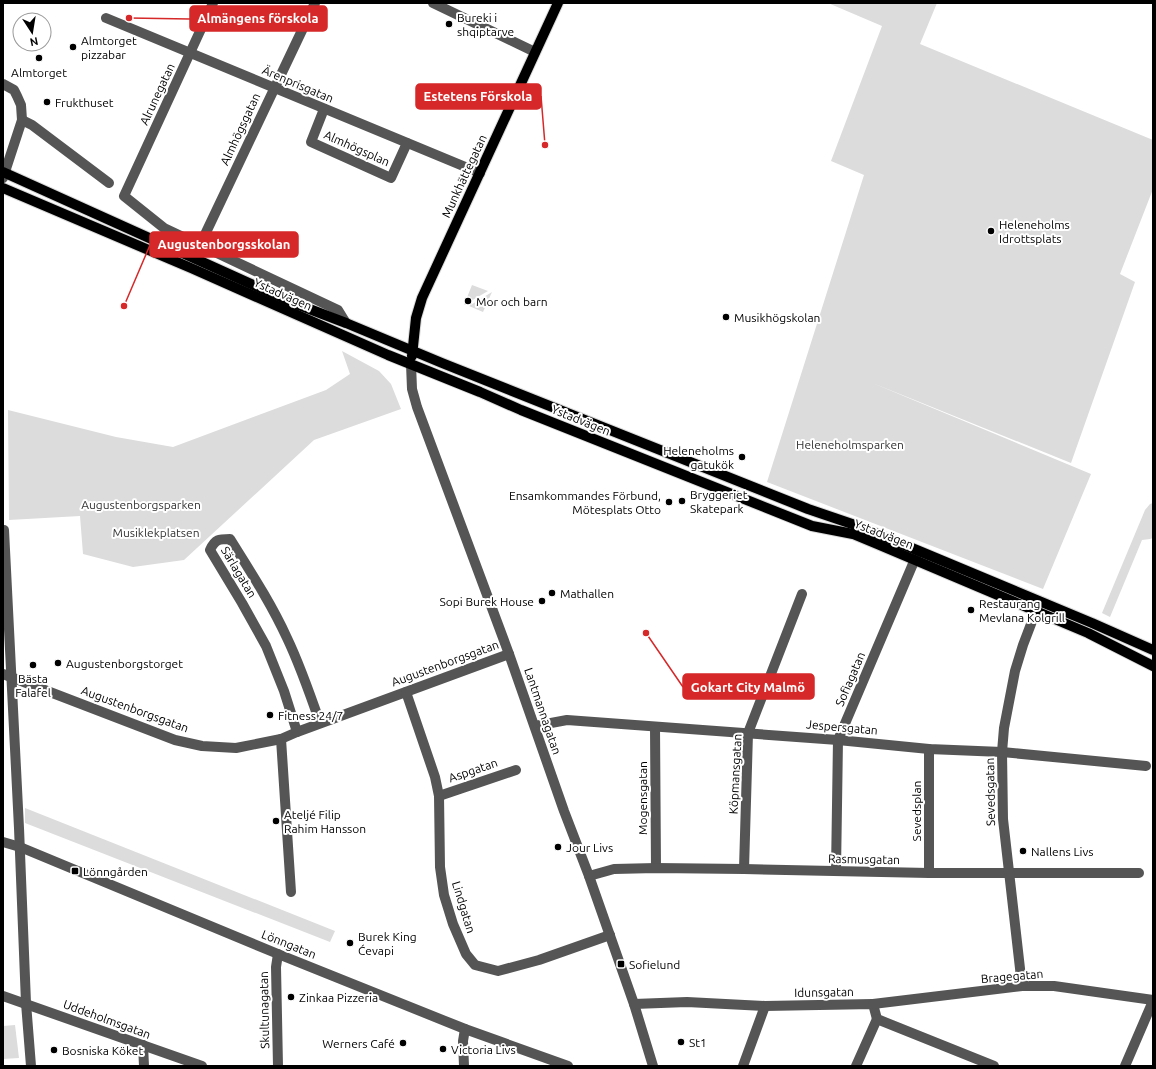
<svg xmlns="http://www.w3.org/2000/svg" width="1156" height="1069" font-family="Ubuntu,sans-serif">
<rect width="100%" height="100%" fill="#fff"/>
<g fill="#dcdcdc">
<polygon points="828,3 937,3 920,44 1153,140 1153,189 1120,274 1135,282 1071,463 870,382 1091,474 1043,589 767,482 864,175 831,161 882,26"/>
<polygon points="472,285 488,291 464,305"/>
<polygon points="492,292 483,312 469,306"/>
<polygon points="342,351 379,371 391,384 401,409 314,440 184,560 133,567 83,554 80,516 9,520 8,410 116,437 173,447 326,390 350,374"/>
<polygon points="1153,503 1153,538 1150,539 1142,540 1110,617 1102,613 1145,510 1150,504"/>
<polygon points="25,808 335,931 330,942 25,823"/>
<polygon points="15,1025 19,1058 3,1059 3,1026"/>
</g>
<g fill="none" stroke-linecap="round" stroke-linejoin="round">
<g stroke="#dbdbdb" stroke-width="12">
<g id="major">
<polyline points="3,172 291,302 346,323 442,363 808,509 858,526 919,551 1092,623 1153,650"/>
<polyline points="3,188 191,268 388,355 480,392 521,410 812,526 853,534 877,544 1088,633 1153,666"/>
<polyline points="412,356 416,318 422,298 558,3"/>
</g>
</g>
<g stroke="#555" stroke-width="10">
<polyline points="213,3 124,196 164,228 200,245 338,310 346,323"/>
<polyline points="433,3 535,52"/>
<polyline points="106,18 480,173"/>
<polyline points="3,84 14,90 17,96 21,105 22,120 3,178"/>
<polyline points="324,109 311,142 391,178 407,143"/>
<polyline points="22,120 32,125 109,183"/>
<polyline points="200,245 315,3"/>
<polyline points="411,364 412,389 417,407 509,654 564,811 589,876 634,1004 653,1066"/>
<polyline points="4,530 19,828 26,1003 31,1066"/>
<polyline points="3,674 175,740 202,746 236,748 281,739 297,732 509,654"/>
<polyline points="406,692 435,777 439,796 440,867 444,895 453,924 466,954 475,965 498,971 539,960 610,935"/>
<polyline points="535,726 567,720 838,740 929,749 1002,752 1146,766"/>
<polyline points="655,727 656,868"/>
<path d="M 297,732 L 284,691 L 266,646 L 242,603 L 210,550 C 215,539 219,539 230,539 C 250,571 271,603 287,638 C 300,665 310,694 320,723"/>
<polyline points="281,739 291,892"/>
<polyline points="439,796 516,770"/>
<polyline points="3,842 20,847 278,954 465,1029 568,1066"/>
<polyline points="744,869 748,733 802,594"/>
<polyline points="836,871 838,740 918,552"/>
<polyline points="929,873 929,749"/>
<polyline points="589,876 614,869 656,868 744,869 929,873 1139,873"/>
<polyline points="278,954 276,967 278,1066"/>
<polyline points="1022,986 1003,819 1002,752 1004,728 1015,671 1023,645 1039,603"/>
<polyline points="3,996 202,1066"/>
<polyline points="634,1004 687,1002 765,1006 873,1004 877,1019 994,1066"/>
<polyline points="873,1004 1022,986 1054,986 1153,1000"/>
<polyline points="143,1045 144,1066"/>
<polyline points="464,1066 463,1041 465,1029"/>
<polyline points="743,1066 765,1006"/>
<polyline points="856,1066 877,1019"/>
<polyline points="1125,1066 1153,1001"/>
</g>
<use href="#major" stroke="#000" stroke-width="10"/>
</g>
<g fill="#000" stroke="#fff" stroke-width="1.5">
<circle cx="449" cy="24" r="4"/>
<circle cx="73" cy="47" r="4"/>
<circle cx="39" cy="58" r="4"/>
<circle cx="47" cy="102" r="4"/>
<circle cx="991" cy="231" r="4"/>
<circle cx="468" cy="301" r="4"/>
<circle cx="726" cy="317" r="4"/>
<circle cx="742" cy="457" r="4"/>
<circle cx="682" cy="501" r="4"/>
<circle cx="669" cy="502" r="4"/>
<circle cx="552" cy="593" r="4"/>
<circle cx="542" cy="601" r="4"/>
<circle cx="971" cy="610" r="4"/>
<circle cx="58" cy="663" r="4"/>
<circle cx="33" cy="665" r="4"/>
<circle cx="270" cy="715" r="4"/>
<circle cx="276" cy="821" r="4"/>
<circle cx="558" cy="847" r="4"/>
<circle cx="1023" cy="851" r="4"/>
<rect x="71" y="867" width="8" height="8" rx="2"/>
<circle cx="350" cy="943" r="4"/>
<rect x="617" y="960" width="8" height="8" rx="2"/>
<circle cx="291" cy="997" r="4"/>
<circle cx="681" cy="1042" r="4"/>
<circle cx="403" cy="1043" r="4"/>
<circle cx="443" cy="1049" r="4"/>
<circle cx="54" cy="1050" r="4"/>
</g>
<g text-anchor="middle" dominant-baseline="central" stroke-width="4" stroke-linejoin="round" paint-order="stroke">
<g font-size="12" fill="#000" stroke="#fff" text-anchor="start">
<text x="457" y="17">Bureki i<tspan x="457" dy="14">shqiptarve</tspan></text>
<text x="81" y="40">Almtorget<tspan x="81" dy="14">pizzabar</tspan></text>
<text x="39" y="72" text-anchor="middle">Almtorget</text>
<text x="55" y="102">Frukthuset</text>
<text x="999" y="224">Heleneholms<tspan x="999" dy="14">Idrottsplats</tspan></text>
<text x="476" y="301">Mor och barn</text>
<text x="734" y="317">Musikhögskolan</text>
<text x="734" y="450" text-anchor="end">Heleneholms<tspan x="734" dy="14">gatukök</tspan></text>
<text x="690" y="494">Bryggeriet<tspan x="690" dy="14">Skatepark</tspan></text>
<text x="661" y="495" text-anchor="end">Ensamkommandes Förbund,<tspan x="661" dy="14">Mötesplats Otto</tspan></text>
<text x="560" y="593">Mathallen</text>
<text x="534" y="601" text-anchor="end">Sopi Burek House</text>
<text x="979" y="603">Restaurang<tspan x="979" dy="14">Mevlana Kolgrill</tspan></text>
<text x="66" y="663">Augustenborgstorget</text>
<text x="33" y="678" text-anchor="middle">Bästa<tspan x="33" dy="14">Falafel</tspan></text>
<text x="278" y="715">Fitness 24/7</text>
<text x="284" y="814">Ateljé Filip<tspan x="284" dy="14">Rahim Hansson</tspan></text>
<text x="566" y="847">Jour Livs</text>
<text x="1031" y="851">Nallens Livs</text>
<text x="83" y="871">Lönngården</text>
<text x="358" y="936">Burek King<tspan x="358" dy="14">Ćevapi</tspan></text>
<text x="629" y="964">Sofielund</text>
<text x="299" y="997">Zinkaa Pizzeria</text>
<text x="689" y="1042">St1</text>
<text x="395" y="1043" text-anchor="end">Werners Café</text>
<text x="451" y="1049">Victoria Livs</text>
<text x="62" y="1050">Bosniska Köket</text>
</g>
<g font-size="12" fill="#000" stroke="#fff">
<text transform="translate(298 84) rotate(23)">Ärenprisgatan</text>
<text transform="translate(157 94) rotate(-65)">Alrunegatan</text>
<text transform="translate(240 129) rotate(-65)">Almhögsgatan</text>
<text transform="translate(357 148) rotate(24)">Almhögsplan</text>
<text transform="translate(464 176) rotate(-65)">Munkhättegatan</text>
<text transform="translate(283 294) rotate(24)">Ystadvägen</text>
<text transform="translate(581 420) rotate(22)">Ystadvägen</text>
<text transform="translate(884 534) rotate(21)">Ystadvägen</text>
<text transform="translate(239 572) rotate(59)">Särlagatan</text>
<text transform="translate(445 663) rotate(-20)">Augustenborgsgatan</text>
<text transform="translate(850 679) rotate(-67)">Sofiagatan</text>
<text transform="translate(135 709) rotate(20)">Augustenborgsgatan</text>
<text transform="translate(543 711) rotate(71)">Lantmannagatan</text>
<text transform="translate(842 727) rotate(5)">Jespersgatan</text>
<text transform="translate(473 770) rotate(-19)">Aspgatan</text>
<text transform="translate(735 774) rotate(-87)">Köpmansgatan</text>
<text transform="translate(990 792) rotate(-91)">Sevedsgatan</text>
<text transform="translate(642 798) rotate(-90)">Mogensgatan</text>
<text transform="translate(916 811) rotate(-90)">Sevedsplan</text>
<text transform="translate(864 859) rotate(1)">Rasmusgatan</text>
<text transform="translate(464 907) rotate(73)">Lindgatan</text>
<text transform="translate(289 944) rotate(22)">Lönngatan</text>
<text transform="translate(1012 976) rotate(-5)">Bragegatan</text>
<text transform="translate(824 992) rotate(-1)">Idunsgatan</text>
<text transform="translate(264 1010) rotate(-91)">Skultunagatan</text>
<text transform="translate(107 1019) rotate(20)">Uddeholmsgatan</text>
</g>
<g font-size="12" fill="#333" stroke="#fff">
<text x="850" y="444">Heleneholmsparken</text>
<text x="141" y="504">Augustenborgsparken</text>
<text x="156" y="532">Musiklekplatsen</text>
</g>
</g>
<path fill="none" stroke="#d62828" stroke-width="1.5" d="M129 18L190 19M545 145L541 96M124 306L150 245M646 633L683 687"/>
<g fill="#d62828" stroke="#fff" stroke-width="1.5">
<circle cx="129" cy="18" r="4"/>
<circle cx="545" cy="145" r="4"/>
<circle cx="124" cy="306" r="4"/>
<circle cx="646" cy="633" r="4"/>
</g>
<g fill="#d62828" stroke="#d62828" stroke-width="1.5">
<rect x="190" y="6" width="137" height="25" rx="4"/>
<rect x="416" y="84" width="125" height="25" rx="4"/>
<rect x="150" y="232" width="148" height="25" rx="4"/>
<rect x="683" y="674" width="131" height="25" rx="4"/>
</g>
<g font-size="13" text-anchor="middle" font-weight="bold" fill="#fff">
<text x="258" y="23">Almängens förskola</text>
<text x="478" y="101">Estetens Förskola</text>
<text x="224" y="249">Augustenborgsskolan</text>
<text x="748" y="692">Gokart City Malmö</text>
</g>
<rect width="1156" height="1069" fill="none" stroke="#000000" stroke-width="8"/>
<g transform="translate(32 32) rotate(168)"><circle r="19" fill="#ffffff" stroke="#999999"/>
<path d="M0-3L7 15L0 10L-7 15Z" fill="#000000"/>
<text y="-6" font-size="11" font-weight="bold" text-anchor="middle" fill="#000000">N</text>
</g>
</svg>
